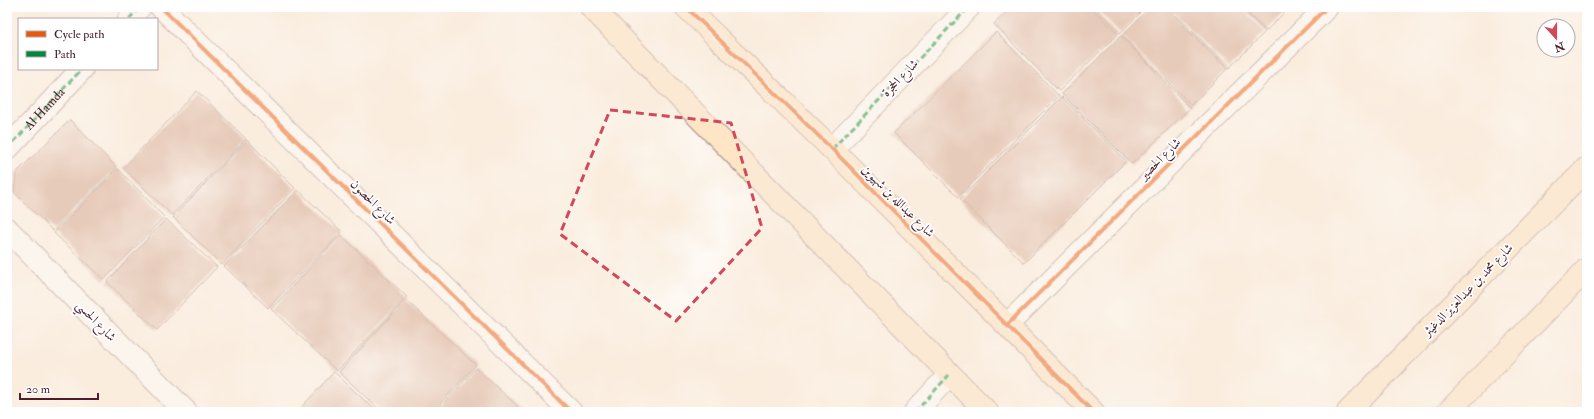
<svg xmlns="http://www.w3.org/2000/svg" width="1594" height="419" font-family="'IM FELL Double Pica',Amiri,serif">
<rect width="100%" height="100%" fill="#fff"/>
<filter id="ink" filterUnits="userSpaceOnUse"><feTurbulence type="fractalNoise" baseFrequency=".025" numOctaves="2"/><feDisplacementMap in="SourceGraphic" scale="8" xChannelSelector="R" yChannelSelector="G"/><feConvolveMatrix kernelMatrix="1 2 1 2 8 2 1 2 1" color-interpolation-filters="sRGB"/></filter>
<filter id="wash" filterUnits="userSpaceOnUse"><feTurbulence type="fractalNoise" baseFrequency=".012" numOctaves="4" result="noise"/><feDisplacementMap in="SourceGraphic" scale="16" xChannelSelector="R" yChannelSelector="G"/><feGaussianBlur stdDeviation="0.9" result="paint"/><feColorMatrix in="noise" values="0 0 0 0 0 0 0 0 0 0 0 0 0 0 0 0 0 1.4 0 .05"/><feComposite in="paint" operator="in"/></filter>
<g filter="url(#wash)">
<rect width="100%" height="100%" fill="#faedde"/>
<g id="blocks">
<g fill="#d0a28f">
<polygon points="1012,7 1091,7 1118,34 1059,91 994,24"/>
<polygon points="1095,7 1135,7 1140,13 1120,33"/>
<polygon points="1150,7 1165,7 1227,69 1191,105 1122,36"/>
<polygon points="1168,7 1240,7 1265,32 1229,68"/>
<polygon points="1242,7 1290,7 1266,31"/>
<polygon points="996,32 1059,96 958,197 894,133"/>
<polygon points="1121,36 1190,108 1132,164 1062,94"/>
<polygon points="197,91 246,139 172,215 123,168"/>
<polygon points="1062,97 1126,161 1024,263 960,199"/>
<polygon points="70,120 117,168 53,231 14,192 16,173"/>
<polygon points="247,140 295,188 222,265 173,217"/>
<polygon points="118,169 164,217 104,280 54,233"/>
<polygon points="298,190 342,232 268,308 224,266"/>
<polygon points="166,219 217,267 157,330 107,282"/>
<polygon points="341,235 407,297 337,371 271,309"/>
<polygon points="406,300 476,365 432,412 382,412 339,372"/>
<polygon points="476,368 524,412 435,412"/>
<polygon points="334,372 377,412 297,412"/>
</g>
</g>
</g>
<g filter="url(#ink)">
<use href="#blocks" fill-opacity="0" stroke="#a28684" stroke-width="1"/>
<g fill="none" stroke-linecap="round" stroke-linejoin="round">
<g stroke="#a28684" stroke-width="24">
<g id="street">
<polyline points="161,7 571,412"/>
<polyline points="129,19 140,7"/>
<path id="s1" d="M 7,149 L 82,69"/>
<polyline points="832,149 969,7"/>
<polyline points="7,229 186,412"/>
<polyline points="1007,325 1327,7"/>
<polyline points="915,412 949,375"/>
</g>
</g>
<g stroke="#a28684" stroke-width="24">
<g id="secondary">
<polyline points="591,7 987,412"/>
<polyline points="686,7 832,149 1093,412"/>
<polyline points="1348,412 1587,168"/>
<polyline points="1448,412 1587,269"/>
</g>
</g>
<use href="#street" stroke="#fff" stroke-width="22"/>
<use href="#secondary" stroke="#fde5c5" stroke-width="22"/>
<g stroke="#00873e" stroke-width="3" stroke-dasharray="6 3" stroke-linecap="butt">
<polyline points="129,19 140,7"/>
<polyline points="7,149 82,69"/>
<polyline points="832,149 969,7"/>
<polyline points="915,412 949,375"/>
</g>
<g stroke="#fff" stroke-width="6">
<g id="cycleway">
<polyline points="161,7 571,412"/>
<polyline points="686,7 832,149 1093,412"/>
<polyline points="1007,325 1327,7"/>
</g>
</g>
<use href="#cycleway" stroke="#e8590c" stroke-width="4"/>
</g>
</g>
<path d="M0 0H1594V419H0ZM 610,110 L 731,123 L 762,228 L 676,321 L 560,234 Z" fill="#faedde" fill-opacity=".55" fill-rule="evenodd"/>
<path fill="none" stroke="#d1495b" stroke-width="3" stroke-dasharray="8 5" stroke-linejoin="round" d="M 610,110 L 731,123 L 762,228 L 676,321 L 560,234 Z"/>
<g text-anchor="middle" dominant-baseline="central" stroke-width="3.5" stroke-linejoin="round" paint-order="stroke">
<g font-size="13" fill="#4a1f2b" stroke="#fff">
<text transform="translate(900 78) rotate(-46)">شارع الحجرة</text>
<text stroke="none"><textPath href="#s1" startOffset="55">Al Hamda</textPath></text>
<text transform="translate(1160 159) rotate(-45)">شارع الحصير</text>
<text transform="translate(898 201) rotate(45)">شارع عبدالله بن شهيوين</text>
<text transform="translate(373 202) rotate(45)">شارع الحصون</text>
<text transform="translate(1468 290) rotate(-46)">شارع محمد بن عبدالعزيز الدغيثر</text>
<text transform="translate(96 321) rotate(46)">شارع الحسي</text>
</g>
</g>
<rect width="1594" height="419" fill="none" stroke="#fff" stroke-width="24"/>
<rect x="18" y="18" width="140" height="52" fill="#ffffff" stroke="#b7a5aa"/>
<rect x="26" y="31" width="20" height="6" fill="#e8590c" stroke="#b7a5aa"/>
<text x="54" y="38" font-size="12" fill="#4a1f2b">Cycle path</text>
<rect x="26" y="51" width="20" height="6" fill="#00873e" stroke="#b7a5aa"/>
<text x="54" y="58" font-size="12" fill="#4a1f2b">Path</text>
<g transform="translate(1556 38) rotate(159)"><circle r="19" fill="#ffffff" stroke="#b7a5aa"/>
<path d="M0-3L7 15L0 10L-7 15Z" fill="#d1495b"/>
<text y="-6" font-size="11" font-weight="bold" text-anchor="middle" fill="#4a1f2b">N</text>
</g>
<path d="M20 393v6h78v-6" fill="none" stroke="#4a1f2b" stroke-width="2"/>
<text x="26" y="393" font-size="12" fill="#4a1f2b" stroke="#ffffff" stroke-width="3" paint-order="stroke">20 m</text>
</svg>
